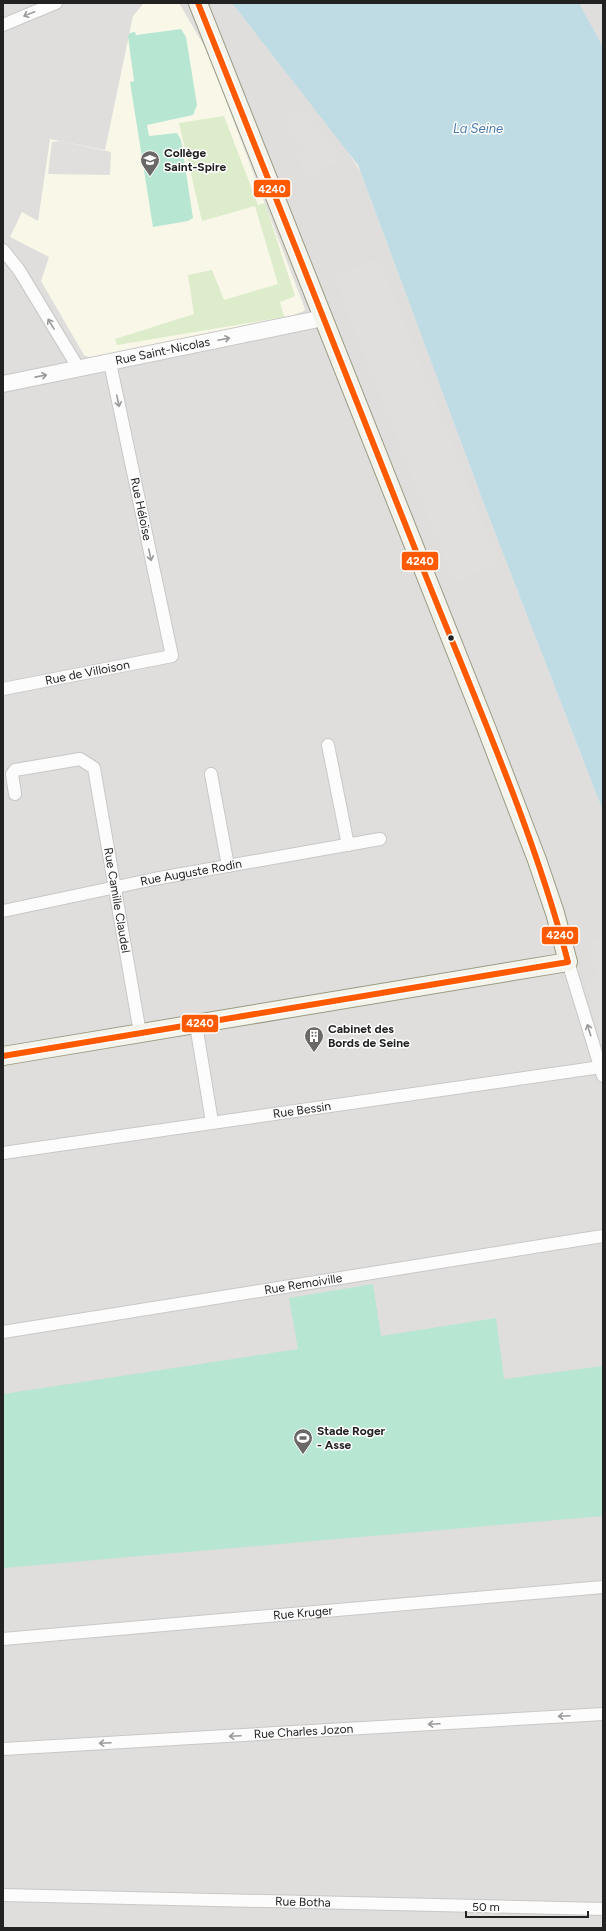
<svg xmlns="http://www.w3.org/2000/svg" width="606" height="1931" font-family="Figtree,sans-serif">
<rect width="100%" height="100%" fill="#f0eeeb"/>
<g fill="#dfdedc">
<polygon points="3,3 232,3 347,150 361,173 487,512 603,811 603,1928 3,1928"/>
<polygon points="579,3 603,3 603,47 593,29"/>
</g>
<polygon fill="#f8f7e8" points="144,3 179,3 207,51 305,309 304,311 286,318 91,358 84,355 41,281 49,257 10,237 22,212 38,221 50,139 105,150 133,16"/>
<polygon fill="#ddeccb" points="224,116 258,205 265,203 295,296 280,302 284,317 117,345 115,339 194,314 188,275 212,270 224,300 278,284 255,206 202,221 179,123"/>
<g fill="#b7e6d2">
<polygon points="181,29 186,37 197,105 193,115 147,125 149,136 177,133 181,140 193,218 188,221 153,227 130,82 134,81 128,36 130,33 135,32 136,35"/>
<polygon points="373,1284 381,1336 496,1318 504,1379 603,1366 603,1516 3,1568 3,1394 298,1349 289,1298"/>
</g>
<g fill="#e0dfde">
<polygon points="289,108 296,117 305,111 343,159 310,177 300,165 297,155 304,150 287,126 289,120 283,113"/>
<polygon points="60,141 111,152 110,175 48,174 52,142"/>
<polygon points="379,257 500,565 473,574 454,583 344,305 335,276"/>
<polygon points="603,938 603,1041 585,982 598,977 587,941"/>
<polygon points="306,1013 307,1018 256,1026 254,1021"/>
</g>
<polygon fill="#bfdbe3" points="232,3 579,3 603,47 603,811 487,512 358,165"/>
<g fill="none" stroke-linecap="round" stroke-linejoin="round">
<g stroke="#c9c8c7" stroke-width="14">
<g id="minor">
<polyline points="3,25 56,3"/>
<polyline points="3,250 19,270 79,369"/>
<path id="s1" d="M 3,689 L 172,656 L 110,363"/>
<polyline points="328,745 348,845"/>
<polyline points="211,774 228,866"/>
<path id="s2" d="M 15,794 L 12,774 L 15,770 L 80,759 L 94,768 L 140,1033"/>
<path id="s3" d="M 3,911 L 154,879 L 380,839"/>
<polyline points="568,962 603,1076"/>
<polyline points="196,1025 212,1122"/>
<path id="s4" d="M 3,1153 L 601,1067"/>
<path id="s5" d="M 3,1332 L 603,1236"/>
<path id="s6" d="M 3,1639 L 603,1587"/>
<path id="s7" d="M 3,1749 L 603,1714"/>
<path id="s8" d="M 3,1895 L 603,1909"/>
</g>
</g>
<g stroke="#c9c8c7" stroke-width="18">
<g id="tertiary">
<path id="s9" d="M 3,384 L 323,318"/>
</g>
</g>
<g stroke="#999a82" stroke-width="20">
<polyline id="secondary" points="3,1056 568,962 555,913 537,860 486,727 198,3"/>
</g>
<use href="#minor" stroke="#fdfcfc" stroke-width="12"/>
<use href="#tertiary" stroke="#fdfcfc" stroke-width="16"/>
<use href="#secondary" stroke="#f4f4ed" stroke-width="18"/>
<g stroke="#fff" stroke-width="9">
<path id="bus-1" d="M 3,1056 L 568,962 C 533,829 476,702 425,574 C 350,384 274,193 198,3"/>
</g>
<use href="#bus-1" stroke="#ff5a00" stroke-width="6"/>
</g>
<defs><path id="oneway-shaft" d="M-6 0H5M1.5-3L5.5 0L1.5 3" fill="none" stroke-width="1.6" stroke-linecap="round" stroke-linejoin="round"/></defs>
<g stroke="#9a9a9a">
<use href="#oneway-shaft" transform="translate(29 14) rotate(158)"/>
<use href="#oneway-shaft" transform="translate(51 324) rotate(-121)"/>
<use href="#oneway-shaft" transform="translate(224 339) rotate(-12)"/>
<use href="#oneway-shaft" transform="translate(41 376) rotate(-11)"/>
<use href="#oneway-shaft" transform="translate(118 401) rotate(78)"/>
<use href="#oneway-shaft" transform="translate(150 555) rotate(78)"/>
<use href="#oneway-shaft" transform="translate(589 1030) rotate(-107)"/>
<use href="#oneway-shaft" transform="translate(564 1716) rotate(177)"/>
<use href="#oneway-shaft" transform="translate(434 1724) rotate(177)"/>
<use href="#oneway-shaft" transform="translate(235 1736) rotate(177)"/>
<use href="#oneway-shaft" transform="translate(105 1743) rotate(177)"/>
</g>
<defs>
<g id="school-pin" transform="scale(1)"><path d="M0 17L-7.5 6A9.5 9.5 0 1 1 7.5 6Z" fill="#6a6968" stroke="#fff"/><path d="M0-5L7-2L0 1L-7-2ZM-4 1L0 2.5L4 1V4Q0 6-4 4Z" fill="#fff"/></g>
<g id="building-pin" transform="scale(1)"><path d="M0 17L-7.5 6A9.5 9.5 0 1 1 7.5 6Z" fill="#6a6968" stroke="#fff"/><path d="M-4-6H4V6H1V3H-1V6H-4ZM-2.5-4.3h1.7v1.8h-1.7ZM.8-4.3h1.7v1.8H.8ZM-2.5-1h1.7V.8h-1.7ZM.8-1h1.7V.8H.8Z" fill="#fff"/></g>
<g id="stadium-pin" transform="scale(1)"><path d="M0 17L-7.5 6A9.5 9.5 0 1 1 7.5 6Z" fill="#6a6968" stroke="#fff"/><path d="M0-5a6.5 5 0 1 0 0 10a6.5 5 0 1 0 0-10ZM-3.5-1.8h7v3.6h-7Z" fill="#fff"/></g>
</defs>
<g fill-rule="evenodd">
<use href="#school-pin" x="150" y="160"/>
<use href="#building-pin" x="314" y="1036"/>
<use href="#stadium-pin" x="303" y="1438"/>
</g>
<circle fill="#222" stroke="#fff" stroke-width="1.5" cx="451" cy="638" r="3.5"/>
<g text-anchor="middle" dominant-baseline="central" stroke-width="3" stroke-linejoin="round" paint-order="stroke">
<g font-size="12" font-weight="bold" fill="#222" stroke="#fff" text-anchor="start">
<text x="164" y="153">Collège<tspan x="164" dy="14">Saint-Spire</tspan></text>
<text x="328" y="1029">Cabinet des<tspan x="328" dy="14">Bords de Seine</tspan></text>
<text x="317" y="1431">Stade Roger<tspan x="317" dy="14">- Asse</tspan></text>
</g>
<g font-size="12" fill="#222" stroke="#fff">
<text stroke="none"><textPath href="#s9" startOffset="163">Rue Saint-Nicolas</textPath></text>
<text transform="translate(141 509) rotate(78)">Rue Héloïse</text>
<text stroke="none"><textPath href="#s1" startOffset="86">Rue de Villoison</textPath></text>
<text stroke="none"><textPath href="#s3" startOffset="192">Rue Auguste Rodin</textPath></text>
<text stroke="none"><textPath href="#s2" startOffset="242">Rue Camille Claudel</textPath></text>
<text stroke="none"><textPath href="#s4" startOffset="302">Rue Bessin</textPath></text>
<text stroke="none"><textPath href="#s5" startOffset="304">Rue Remoiville</textPath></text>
<text stroke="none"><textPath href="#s6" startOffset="301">Rue Kruger</textPath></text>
<text stroke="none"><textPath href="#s7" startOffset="301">Rue Charles Jozon</textPath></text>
<text stroke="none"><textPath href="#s8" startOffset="300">Rue Botha</textPath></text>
</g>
<g font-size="13" font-style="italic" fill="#4a7aab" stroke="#fff">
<text x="478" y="128">La Seine</text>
</g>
</g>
<g stroke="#fff" stroke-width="1.5">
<rect x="253" y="179" width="38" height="19" rx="4" fill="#ff5a00"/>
<rect x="401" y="551" width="38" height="20" rx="4" fill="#ff5a00"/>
<rect x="541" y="926" width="38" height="19" rx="4" fill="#ff5a00"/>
<rect x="181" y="1014" width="38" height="19" rx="4" fill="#ff5a00"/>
</g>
<g font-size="11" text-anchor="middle" font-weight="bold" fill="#fff">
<text x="272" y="193">4240</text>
<text x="420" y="565">4240</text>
<text x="560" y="939">4240</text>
<text x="200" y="1027">4240</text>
</g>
<rect width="606" height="1931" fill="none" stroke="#222222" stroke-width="8"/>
<path d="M466 1911v6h122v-6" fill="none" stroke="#222222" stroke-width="2"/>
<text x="472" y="1911" font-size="12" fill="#222222" stroke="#ffffff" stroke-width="3" paint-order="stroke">50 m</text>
</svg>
